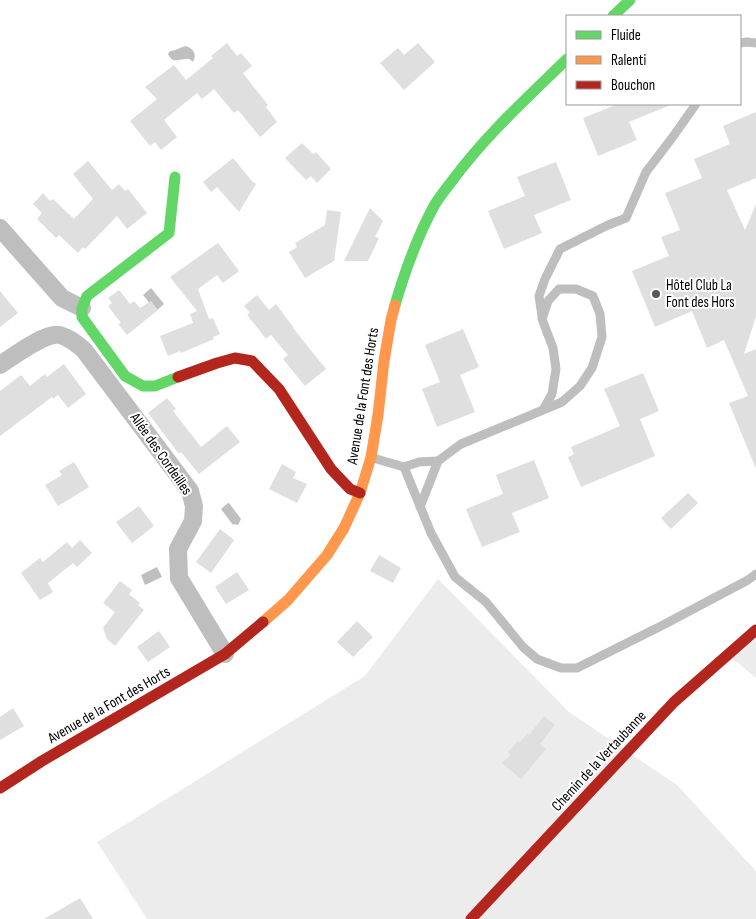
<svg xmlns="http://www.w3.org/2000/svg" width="756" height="919" font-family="'Sofia Sans Condensed',sans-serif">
<rect width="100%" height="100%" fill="#fff"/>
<g fill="#ececec">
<polygon points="438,579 569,712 677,785 756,871 756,919 147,919 97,842 365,676"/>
<polygon points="756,639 756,678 731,657"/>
</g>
<g fill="#bfbfbf">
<path d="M 186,46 C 194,49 197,54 193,62 C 191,60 189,58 186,59 C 177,59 173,64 168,54 L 170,51 C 176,51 180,47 186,46 Z"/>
<polygon points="151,288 164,304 156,311 143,295"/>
<polygon points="228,503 229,503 241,519 238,525 234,524 233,525 221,509"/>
<polygon points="157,567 162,577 145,585 141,575"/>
</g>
<g fill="#dfdfdf">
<polygon points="227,43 237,56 241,53 252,66 243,73 268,105 266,107 277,122 260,137 238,110 234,113 214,89 202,99 197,93 164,120 177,137 161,150 155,142 150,146 130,121 157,99 145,87 174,65 186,80 213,58 211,56"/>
<polygon points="418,43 435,62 404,90 380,63 398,48 404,55"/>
<polygon points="618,104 673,104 629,122 637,140 598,156 583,118"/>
<polygon points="756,112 756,178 727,190 745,230 756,204 756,316 744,354 756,349 756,469 729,403 748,396 724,340 707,348 692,311 655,327 632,271 669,256 661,237 680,230 665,193 702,178 694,159 730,144 723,126"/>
<polygon points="302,143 313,154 316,152 331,169 317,183 311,176 306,180 285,158"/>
<polygon points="233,158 252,181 256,184 239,212 217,187 211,192 203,182"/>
<polygon points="88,161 112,190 119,184 125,191 128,189 147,213 127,229 117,216 85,249 83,247 78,253 59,235 56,238 37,219 42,213 33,204 43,193 50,201 53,199 74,219 93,199 73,174"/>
<polygon points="556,162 571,200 534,215 542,233 504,249 488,211 525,196 517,177"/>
<polygon points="370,208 383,221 375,237 379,238 368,261 344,261"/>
<polygon points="327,210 341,212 334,261 305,278 289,252 297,247 295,243 325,225"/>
<polygon points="218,243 239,271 223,283 217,275 198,289 209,319 213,318 220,334 213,337 214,339 181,353 180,351 168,356 160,336 193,323 190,314 197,311 170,277"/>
<polygon points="119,290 130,304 134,301 140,308 151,301 158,310 127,335 118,324 121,323 108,306 112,303 108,298"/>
<polygon points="0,291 18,313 0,327"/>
<polygon points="257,295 269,310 276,304 294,328 293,328 326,369 305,386 283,359 288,355 271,335 266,339 247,315 250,313 244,306"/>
<polygon points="463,329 479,367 460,375 475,412 437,427 422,389 440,382 425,345"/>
<polygon points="64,364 86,394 68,408 58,395 53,399 52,397 0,436 0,391 21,375 30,386 45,374 47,377"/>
<polygon points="643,373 659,411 640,419 655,456 581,487 568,457 574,454 571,447 620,426 604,389"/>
<polygon points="167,398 176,409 173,411 201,447 227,426 240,442 199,474 181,452 179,454 148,413"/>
<polygon points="534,460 549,498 512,513 520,532 482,547 466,509 503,494 496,475"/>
<polygon points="74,462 89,487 58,506 45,485 62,475 59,471"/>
<polygon points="282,464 296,472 293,478 307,484 297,503 269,489"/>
<polygon points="688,493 698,503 671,529 661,518"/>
<polygon points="139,506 154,526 132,543 116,522"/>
<polygon points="220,529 234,540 211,573 196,562"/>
<polygon points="80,540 92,553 77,567 73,563 48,583 53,592 40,600 21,573 40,558 43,562 67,542 72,548"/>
<polygon points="379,555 401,568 393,583 370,571"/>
<polygon points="237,572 249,590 226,604 215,587"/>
<polygon points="120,581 132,590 129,594 140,603 138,605 144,610 115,646 107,639 103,628 115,612 103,603"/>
<polygon points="357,621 373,637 353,657 337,642"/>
<polygon points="159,631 170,647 148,662 137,647"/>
<polygon points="13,708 24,726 0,740 0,717"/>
<polygon points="544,716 555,725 540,744 546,749 521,779 502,763 510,755 508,752 518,741 520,742 528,733 529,735"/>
<polygon points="80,898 93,919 44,919"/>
</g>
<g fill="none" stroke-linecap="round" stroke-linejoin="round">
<g stroke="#bebebe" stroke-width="9">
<polyline points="740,43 747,42 756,43"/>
<polyline points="542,316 539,296 545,279 560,249 608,225 626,218 646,172 672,138 696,104"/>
<polyline points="373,458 404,467 431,533 455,577 486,602 523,647 537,659 561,668 577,668 663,625 748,580 756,574"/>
<polyline points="404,467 419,462 438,461"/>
<polyline points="420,507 438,461 461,444 543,410 552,394 556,369 553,348 542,319 548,301 559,289 576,289 593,296 600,314 602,337 592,368 580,386 562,402 543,410"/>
</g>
<g stroke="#bebebe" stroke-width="18">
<polyline points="0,228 62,298 82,308"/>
<path d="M 0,365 C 14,356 45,332 60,335 C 70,338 77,344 84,350 L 190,491 L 194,506 L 193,521 L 178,549 L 179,578 L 225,654"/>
</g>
<g stroke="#63d668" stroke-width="11">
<polyline points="613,16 630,0"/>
<polyline points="175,177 169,233 87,296 82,308 82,317 125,376 143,386 155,386 178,377"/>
<path d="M 395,305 C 405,271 417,237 434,206 C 439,197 446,189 452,181 C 485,136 527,98 567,59"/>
</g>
<polyline stroke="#ff974d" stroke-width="11" points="263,622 288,600 327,555 344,528 360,493 371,457 378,415 384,361 391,320 395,305"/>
<g stroke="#b3261e" stroke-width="11">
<polyline points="178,377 217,363 235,358 252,361 279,389 331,469 350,489 360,493"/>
<polyline points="0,788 42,761 225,654 263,622"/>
<polyline points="471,919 674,702 756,630"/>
</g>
</g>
<circle fill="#595959" stroke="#fff" stroke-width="2" cx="656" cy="294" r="5"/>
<g text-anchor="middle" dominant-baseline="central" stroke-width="4" stroke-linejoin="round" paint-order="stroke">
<g font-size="15" fill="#000" stroke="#fff" text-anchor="start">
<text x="666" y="285">Hôtel Club La<tspan x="666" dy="17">Font des Hors</tspan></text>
</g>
<g font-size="15" fill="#000" stroke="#fff">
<text transform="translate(363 396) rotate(-81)">Avenue de la Font des Horts</text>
<text transform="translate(161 454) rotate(55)">Allée des Cordeilles</text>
<text transform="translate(109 705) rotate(-30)">Avenue de la Font des Horts</text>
<text transform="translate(599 761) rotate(-47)">Chemin de la Vertaubanne</text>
</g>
</g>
<rect x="566" y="15" width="175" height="90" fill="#ffffff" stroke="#999999"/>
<rect x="576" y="31" width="25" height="8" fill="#63d668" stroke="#999999"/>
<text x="611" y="40" font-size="15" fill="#000000">Fluide</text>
<rect x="576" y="56" width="25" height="8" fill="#ff974d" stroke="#999999"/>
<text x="611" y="65" font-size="15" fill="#000000">Ralenti</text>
<rect x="576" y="81" width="25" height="8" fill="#b3261e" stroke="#999999"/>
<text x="611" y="90" font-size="15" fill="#000000">Bouchon</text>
</svg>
